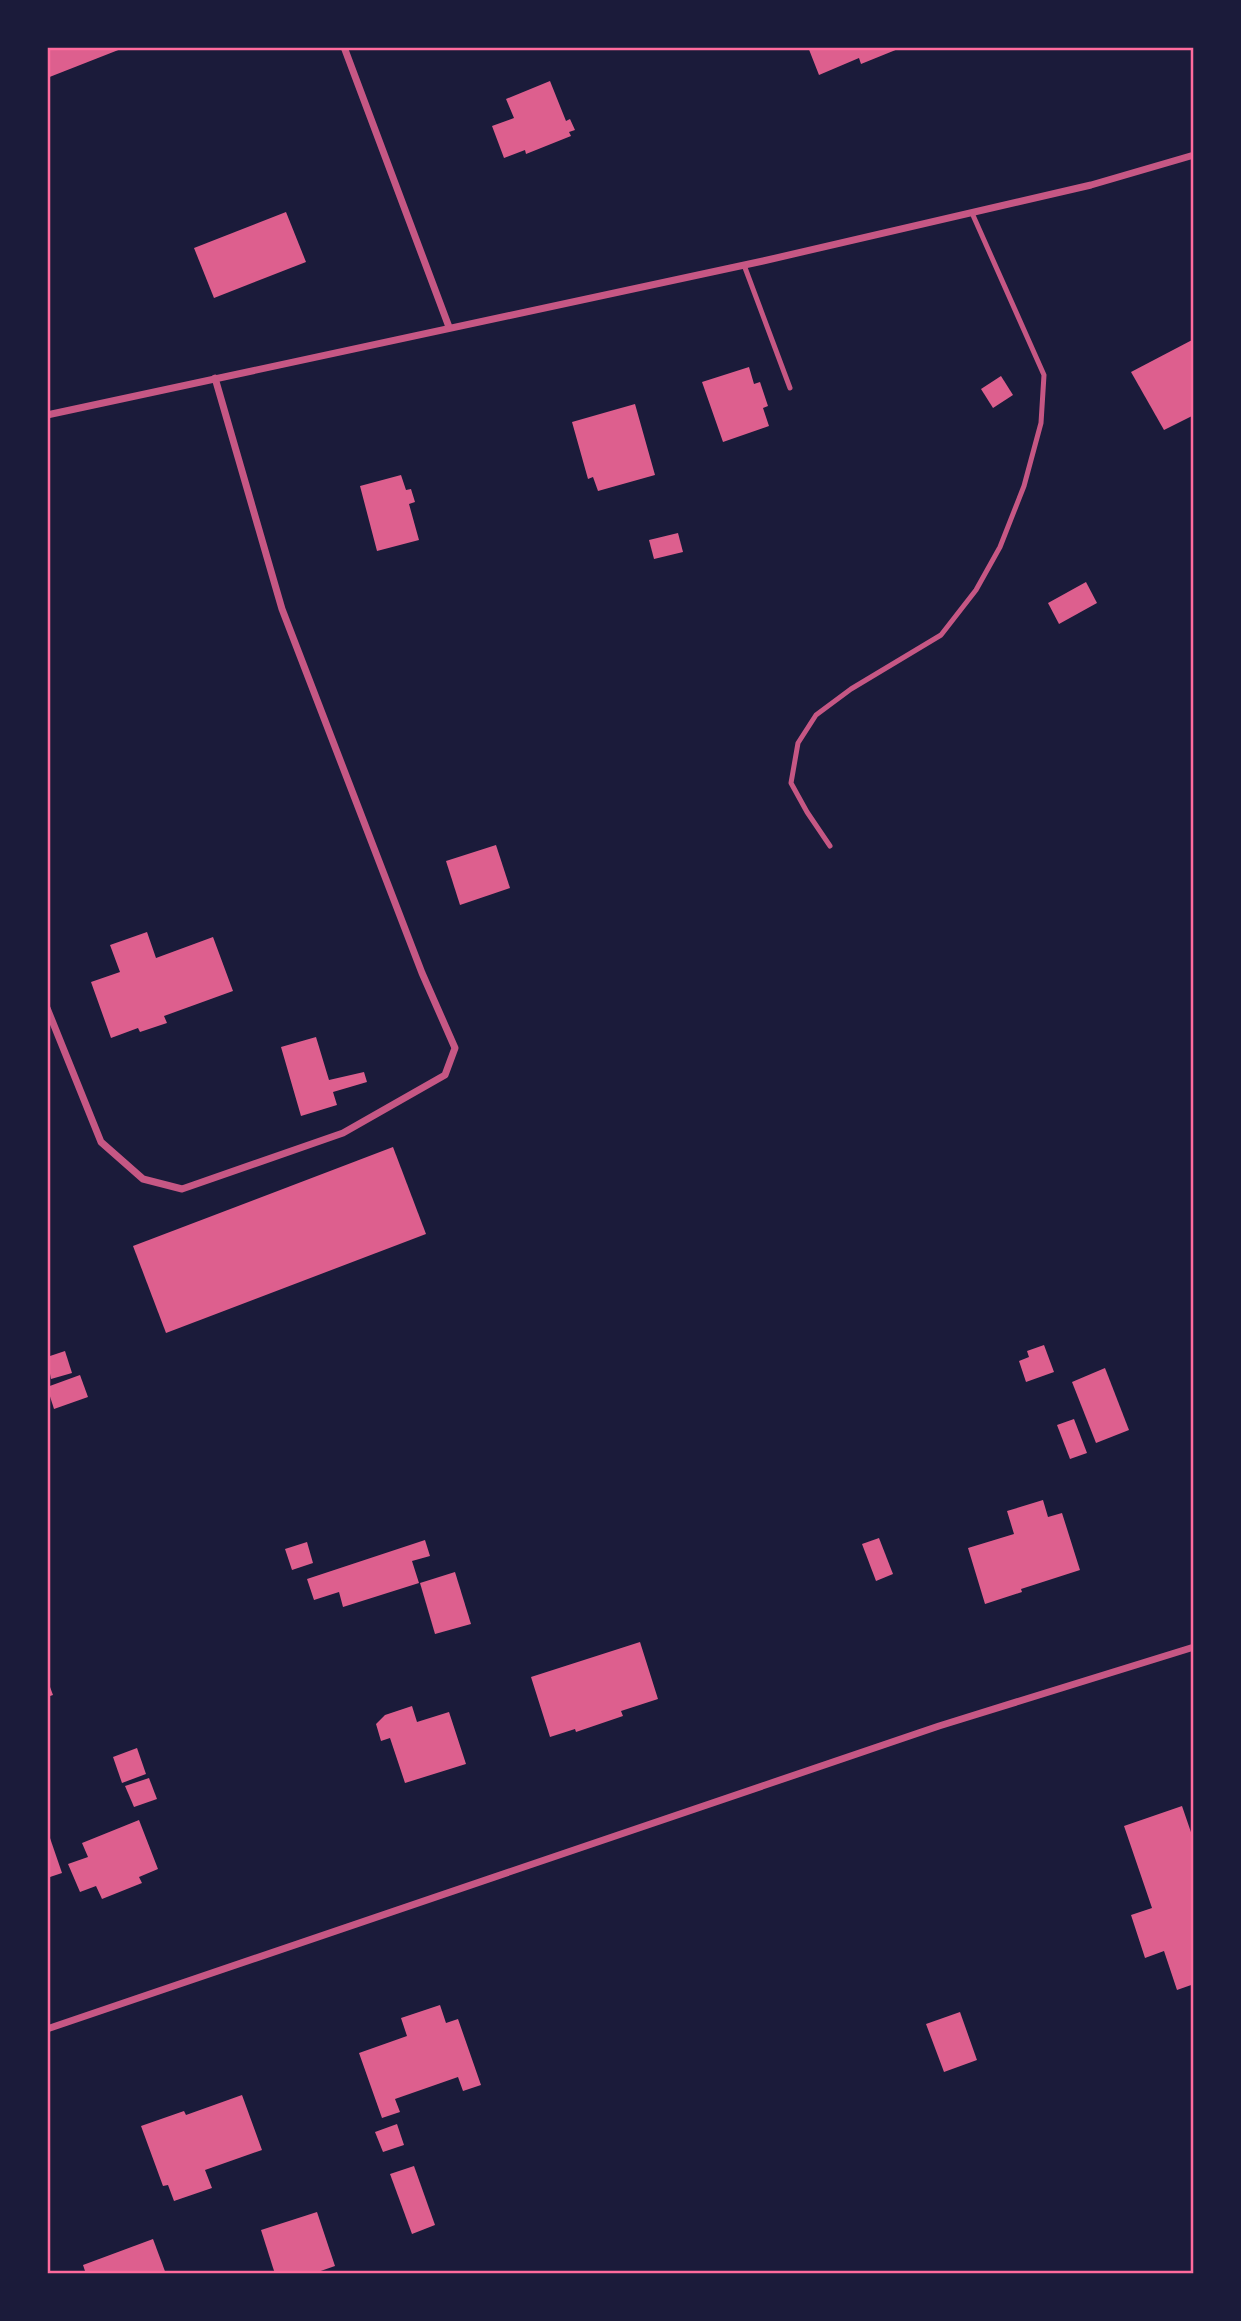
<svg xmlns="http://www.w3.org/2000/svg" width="1241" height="2321" font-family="'PT Sans Narrow',sans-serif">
<rect width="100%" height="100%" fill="#1b1b3a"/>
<g fill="#dd5f8e">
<polygon points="47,47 126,47 47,78"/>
<polygon points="808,47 903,47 861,64 859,58 819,75"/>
<polygon points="550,81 566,121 570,119 575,130 569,132 571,136 526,154 525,150 504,158 492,126 514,118 506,99"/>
<polygon points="286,212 306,262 214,298 194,248"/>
<polygon points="1194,339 1194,415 1164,430 1131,372"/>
<polygon points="749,367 754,384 760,382 768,406 763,408 769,426 723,442 702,382"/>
<polygon points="1001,376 1013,395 993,408 981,389"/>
<polygon points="635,404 655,475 598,491 593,477 588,479 572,422"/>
<polygon points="401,475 406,490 411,489 415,502 409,504 419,540 377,551 360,486"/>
<polygon points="678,533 683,552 654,559 649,540"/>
<polygon points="1086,582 1097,603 1059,624 1048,603"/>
<polygon points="496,845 510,888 460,905 446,861"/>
<polygon points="147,932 156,958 213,937 233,991 164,1016 167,1023 140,1032 138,1028 111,1038 91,982 120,972 110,945"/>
<polygon points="316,1037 329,1080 364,1072 367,1082 333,1092 337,1105 301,1116 281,1047"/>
<polygon points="393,1147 426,1234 166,1333 133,1246"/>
<polygon points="1044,1345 1054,1372 1026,1382 1019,1361 1029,1357 1027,1351"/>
<polygon points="65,1351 72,1373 51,1379 47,1357"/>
<polygon points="1105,1368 1129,1430 1096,1443 1072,1382"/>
<polygon points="80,1375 88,1397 54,1409 47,1387"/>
<polygon points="1074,1419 1087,1453 1070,1459 1057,1425"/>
<polygon points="1043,1500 1048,1517 1062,1513 1080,1570 1021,1589 1022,1592 985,1604 968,1548 1014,1534 1007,1511"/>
<polygon points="879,1538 893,1574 876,1581 862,1544"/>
<polygon points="425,1540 430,1556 412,1561 419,1583 343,1607 339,1592 314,1600 307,1579"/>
<polygon points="307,1542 313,1563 292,1570 285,1549"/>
<polygon points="455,1572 471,1624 435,1634 420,1583"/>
<polygon points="640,1642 658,1699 621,1711 623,1716 576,1732 575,1729 550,1737 531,1677"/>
<polygon points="47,1679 53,1695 47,1697"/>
<polygon points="412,1706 417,1722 449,1712 466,1764 405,1783 390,1738 381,1741 376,1724 385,1715"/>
<polygon points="137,1748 146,1774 122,1783 113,1757"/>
<polygon points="149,1778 157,1799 134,1807 125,1786"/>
<polygon points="1182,1806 1194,1841 1194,1984 1177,1990 1164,1951 1145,1958 1131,1915 1152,1908 1124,1826"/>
<polygon points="139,1820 158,1869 139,1877 142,1883 102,1899 96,1886 80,1892 68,1864 88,1857 82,1843"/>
<polygon points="50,1838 62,1873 47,1878 47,1839"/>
<polygon points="440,2005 446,2023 458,2019 481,2085 463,2091 458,2077 395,2099 400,2112 382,2118 359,2053 407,2036 401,2018"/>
<polygon points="960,2012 977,2060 944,2072 926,2024"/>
<polygon points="242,2095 262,2150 205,2170 212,2188 174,2201 168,2185 163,2186 141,2126 184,2111 186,2115"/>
<polygon points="397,2124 404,2145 383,2152 375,2132"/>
<polygon points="414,2166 435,2225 412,2234 390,2174"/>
<polygon points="317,2212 335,2266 312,2274 275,2274 261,2230"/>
<polygon points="153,2239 166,2274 86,2274 83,2265"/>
</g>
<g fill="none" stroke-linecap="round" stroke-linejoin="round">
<g stroke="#c65784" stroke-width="5">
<polyline points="744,265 790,388"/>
<polyline points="830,846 807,812 791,783 798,743 816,715 851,689 941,635 976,590 1000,547 1024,486 1041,423 1044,375 972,213"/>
</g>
<g stroke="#c65784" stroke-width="7">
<polyline points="344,47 449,327"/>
<polyline points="47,415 763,261 1091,185 1194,155"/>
<polyline points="47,1008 101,1142 143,1179 182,1189 343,1133 445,1075 455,1048 422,973 282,609 215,378"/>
<polyline points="47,2029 939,1726 1194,1647"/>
</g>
</g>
<rect width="1241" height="2321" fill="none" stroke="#1b1b3a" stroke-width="98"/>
<rect x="49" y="49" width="1143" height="2223" fill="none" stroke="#ff6b9d" stroke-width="2.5"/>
</svg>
